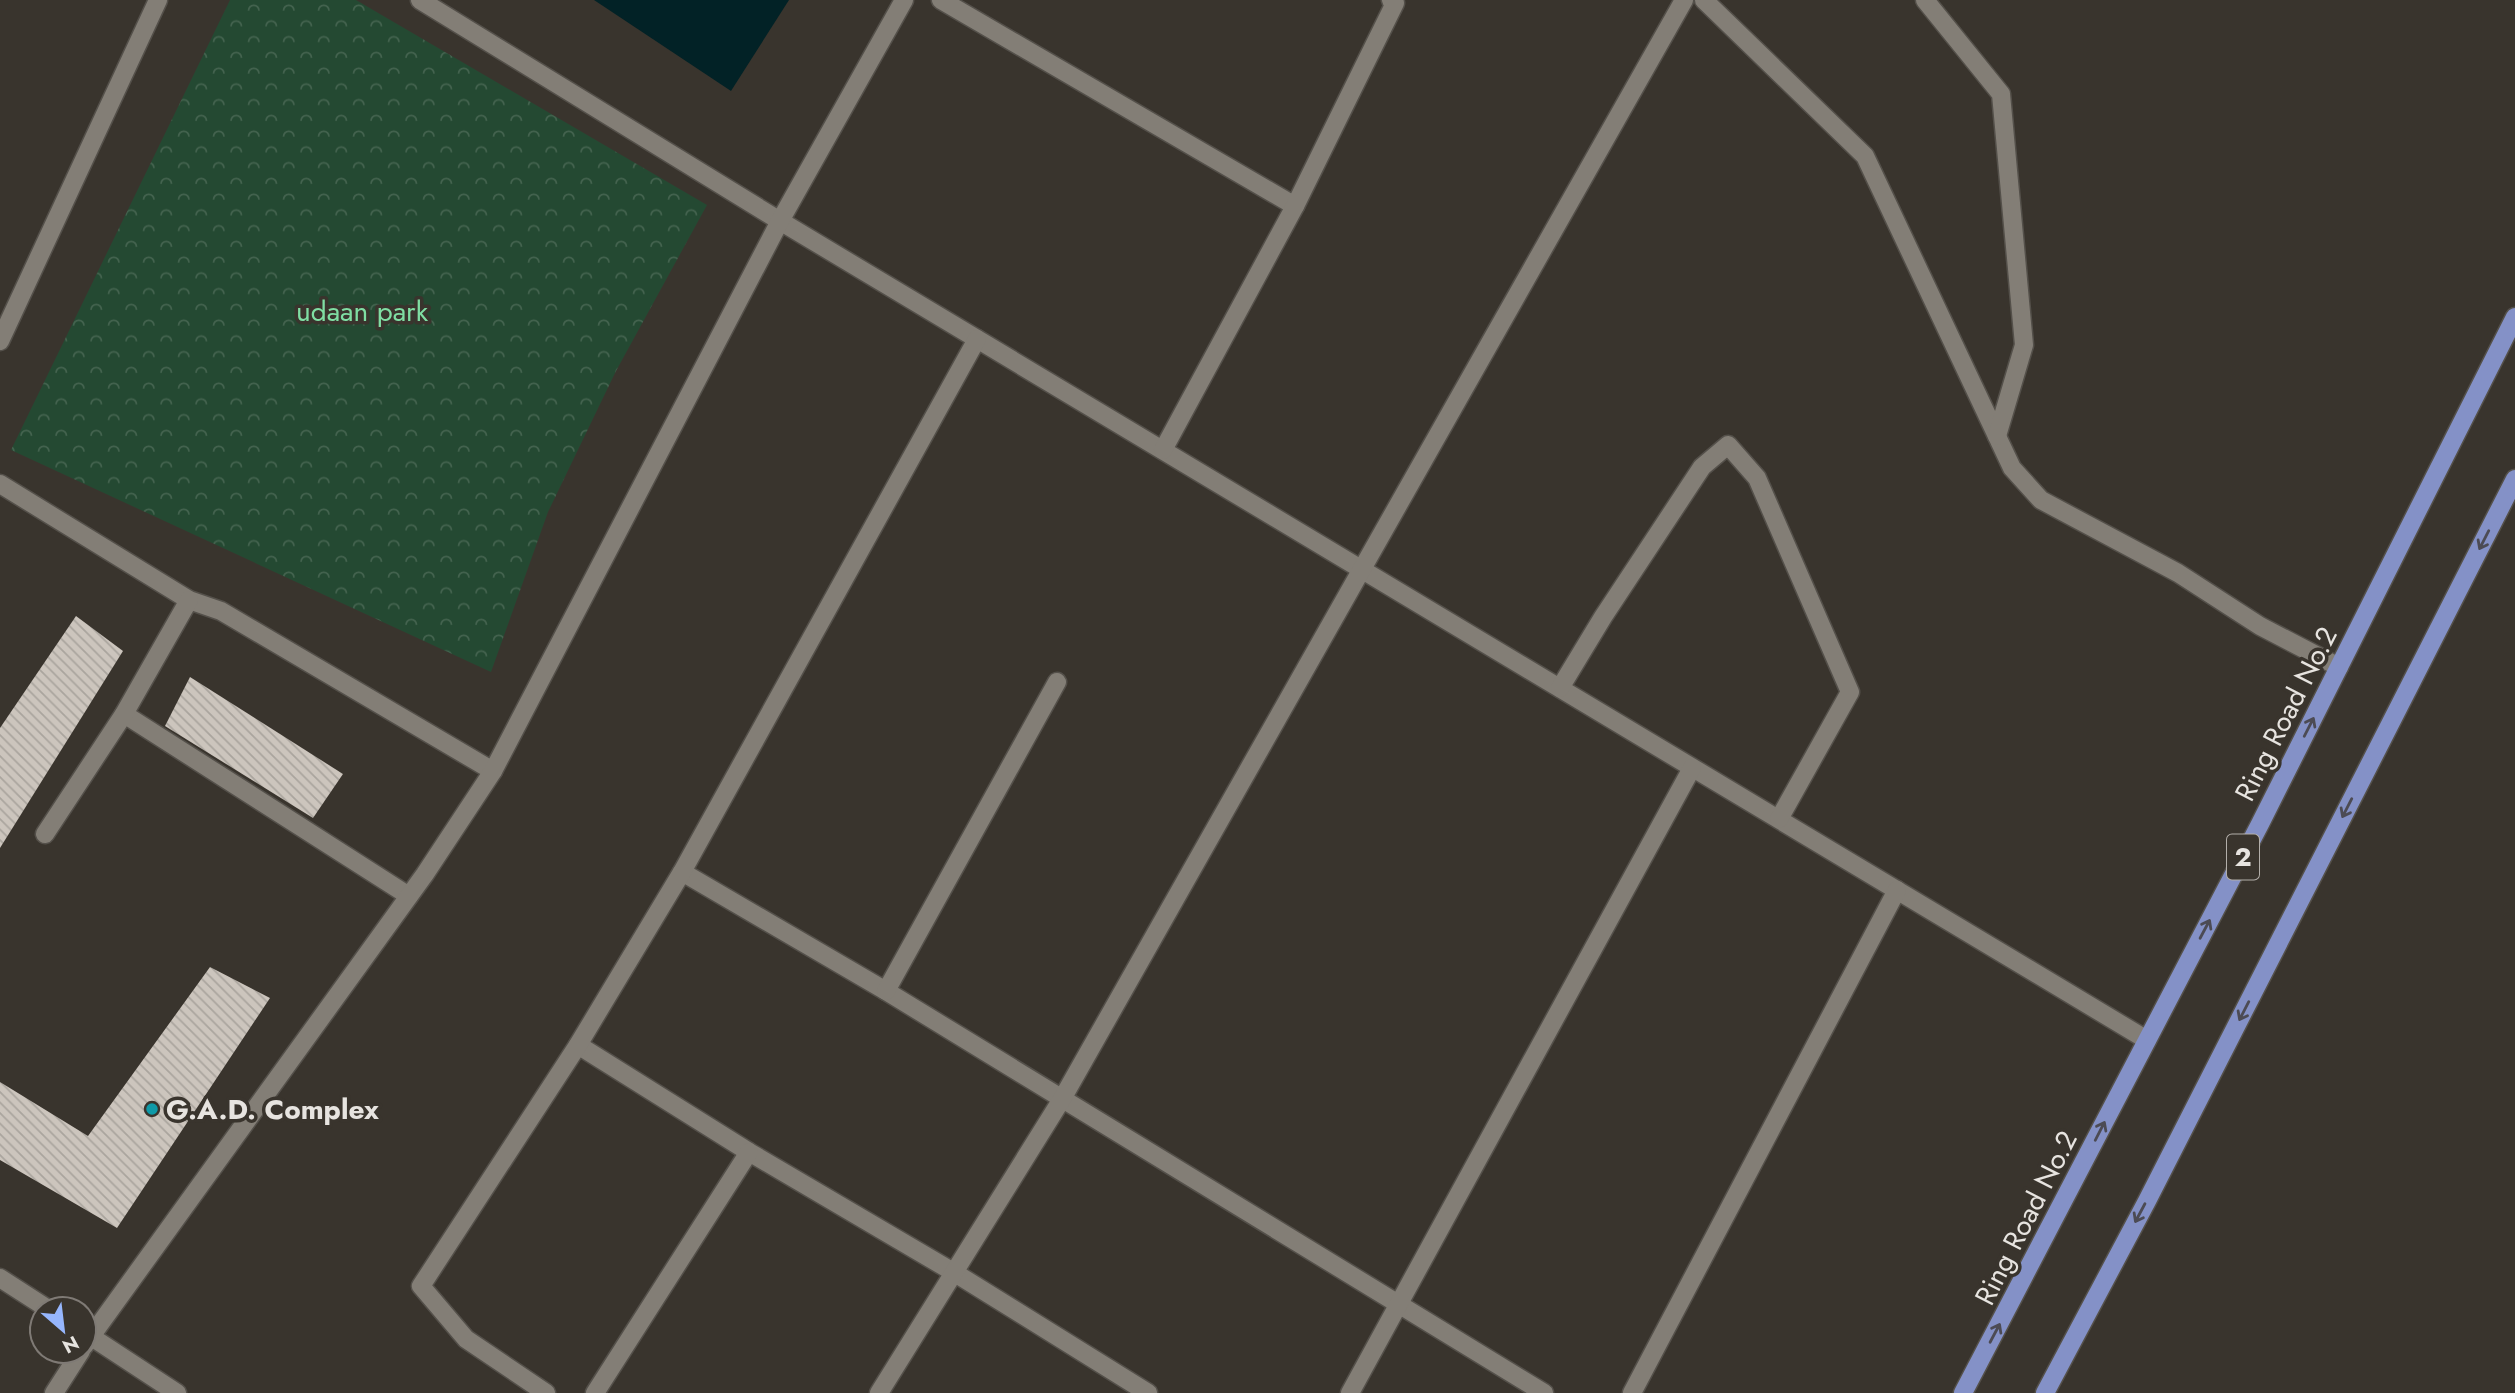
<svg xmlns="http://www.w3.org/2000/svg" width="2515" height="1393" font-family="Jost,sans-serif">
<defs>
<pattern id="park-crowns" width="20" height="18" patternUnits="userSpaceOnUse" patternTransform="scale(1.75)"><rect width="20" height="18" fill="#244932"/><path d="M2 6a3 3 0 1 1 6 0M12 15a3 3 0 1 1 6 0" fill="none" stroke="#44634f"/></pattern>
<pattern id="building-back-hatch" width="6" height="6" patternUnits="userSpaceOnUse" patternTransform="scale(1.75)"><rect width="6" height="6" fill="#ccc5bd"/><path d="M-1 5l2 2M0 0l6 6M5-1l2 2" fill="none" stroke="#aaa59e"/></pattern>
</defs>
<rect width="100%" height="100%" fill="#39342d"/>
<polygon fill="url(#park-crowns)" points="230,0 356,0 707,205 616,371 548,512 491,672 11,450"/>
<polygon fill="#022226" points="594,0 789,0 731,91"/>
<g fill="url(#building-back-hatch)">
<polygon points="76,616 123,651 0,848 0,728"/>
<polygon points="190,677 343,774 313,818 165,726"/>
<polygon points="210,967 270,998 117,1228 0,1160 0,1082 88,1136"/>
</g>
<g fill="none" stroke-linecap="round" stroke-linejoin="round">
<g stroke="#54504a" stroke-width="21">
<g id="minor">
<polyline points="420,0 780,221 2147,1040"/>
<polyline points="941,0 1295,206"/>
<polyline points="1704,0 1865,156 2012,468 2041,500 2178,573 2260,626 2339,667"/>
<polyline points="1925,0 2001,94 2024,345 1997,436"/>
<polyline points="0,341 158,0"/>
<polyline points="1163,450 1295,206 1395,3 1391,0"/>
<polyline points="0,484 189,600 221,611 493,771"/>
<polyline points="1560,688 1603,617 1702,467 1728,445 1757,478 1850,692 1779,819"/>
<polyline points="124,714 409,896"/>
<polyline points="45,834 124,714 189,600"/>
<polyline points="682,872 886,991 1544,1393"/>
<polyline points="886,991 1057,682"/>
<polyline points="578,1045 749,1152 955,1273 1148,1393"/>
<polyline points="0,1278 48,1309"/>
<polyline points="84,1332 177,1393"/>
<polyline points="84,1346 425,874 493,771 780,221 904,0"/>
<polyline points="54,1393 81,1351"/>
<polyline points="546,1393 466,1339 421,1286 578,1045 682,872 977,339"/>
<polyline points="595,1393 749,1152"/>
<polyline points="879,1393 1062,1099 1684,0"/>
<polyline points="1350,1393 1692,768"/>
<polyline points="1632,1393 1897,890"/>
</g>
</g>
<g stroke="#54504a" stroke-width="21">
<g id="major">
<polyline points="1963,1393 2260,824 2515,317"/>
<polyline points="2045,1393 2147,1201 2515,479"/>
</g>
</g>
<use href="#minor" stroke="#837e76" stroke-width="18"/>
<use href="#major" stroke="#8491c7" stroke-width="18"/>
</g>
<defs><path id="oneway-shaft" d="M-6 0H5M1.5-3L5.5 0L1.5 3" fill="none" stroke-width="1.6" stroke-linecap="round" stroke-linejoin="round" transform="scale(1.75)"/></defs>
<g stroke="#4c4b54">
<use href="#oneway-shaft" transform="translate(2484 540) rotate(117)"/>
<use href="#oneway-shaft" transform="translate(2309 727) rotate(-63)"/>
<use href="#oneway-shaft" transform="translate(2347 808) rotate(117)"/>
<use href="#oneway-shaft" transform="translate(2205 929) rotate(-62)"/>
<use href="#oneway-shaft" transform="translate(2244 1011) rotate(117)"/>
<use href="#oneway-shaft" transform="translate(2100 1131) rotate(-63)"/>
<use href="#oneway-shaft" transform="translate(2140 1213) rotate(118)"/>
<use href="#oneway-shaft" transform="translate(1995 1333) rotate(-62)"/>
</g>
<circle fill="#0f9aa8" stroke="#39342d" stroke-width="2.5" cx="152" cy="1109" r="7"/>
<g text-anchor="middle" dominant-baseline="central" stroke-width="7" stroke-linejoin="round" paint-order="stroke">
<rect fill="#39342d" stroke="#b3afaa" stroke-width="2" x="2227" y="834.5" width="32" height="45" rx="5"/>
<g font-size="26" font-weight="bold" fill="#e7e4e0">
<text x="2243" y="857">2</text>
</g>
<g font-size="28" fill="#7fdea3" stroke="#39342d">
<text x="362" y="311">udaan park</text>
</g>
<g font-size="28" fill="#e7e4e0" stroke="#39342d">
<text transform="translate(2286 714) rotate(-63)">Ring Road No.2</text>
<text transform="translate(2026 1218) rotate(-63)">Ring Road No.2</text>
</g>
<g font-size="28" font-weight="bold" fill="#e7e4e0" stroke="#39342d" text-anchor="start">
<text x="166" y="1109">G.A.D. Complex</text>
</g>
</g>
<g transform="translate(63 1330) rotate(152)"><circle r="33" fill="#39342d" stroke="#7f7a75" stroke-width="2"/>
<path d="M0-5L12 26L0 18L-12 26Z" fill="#96b6fd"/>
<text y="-10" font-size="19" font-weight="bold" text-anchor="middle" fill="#e7e4e0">N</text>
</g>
</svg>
